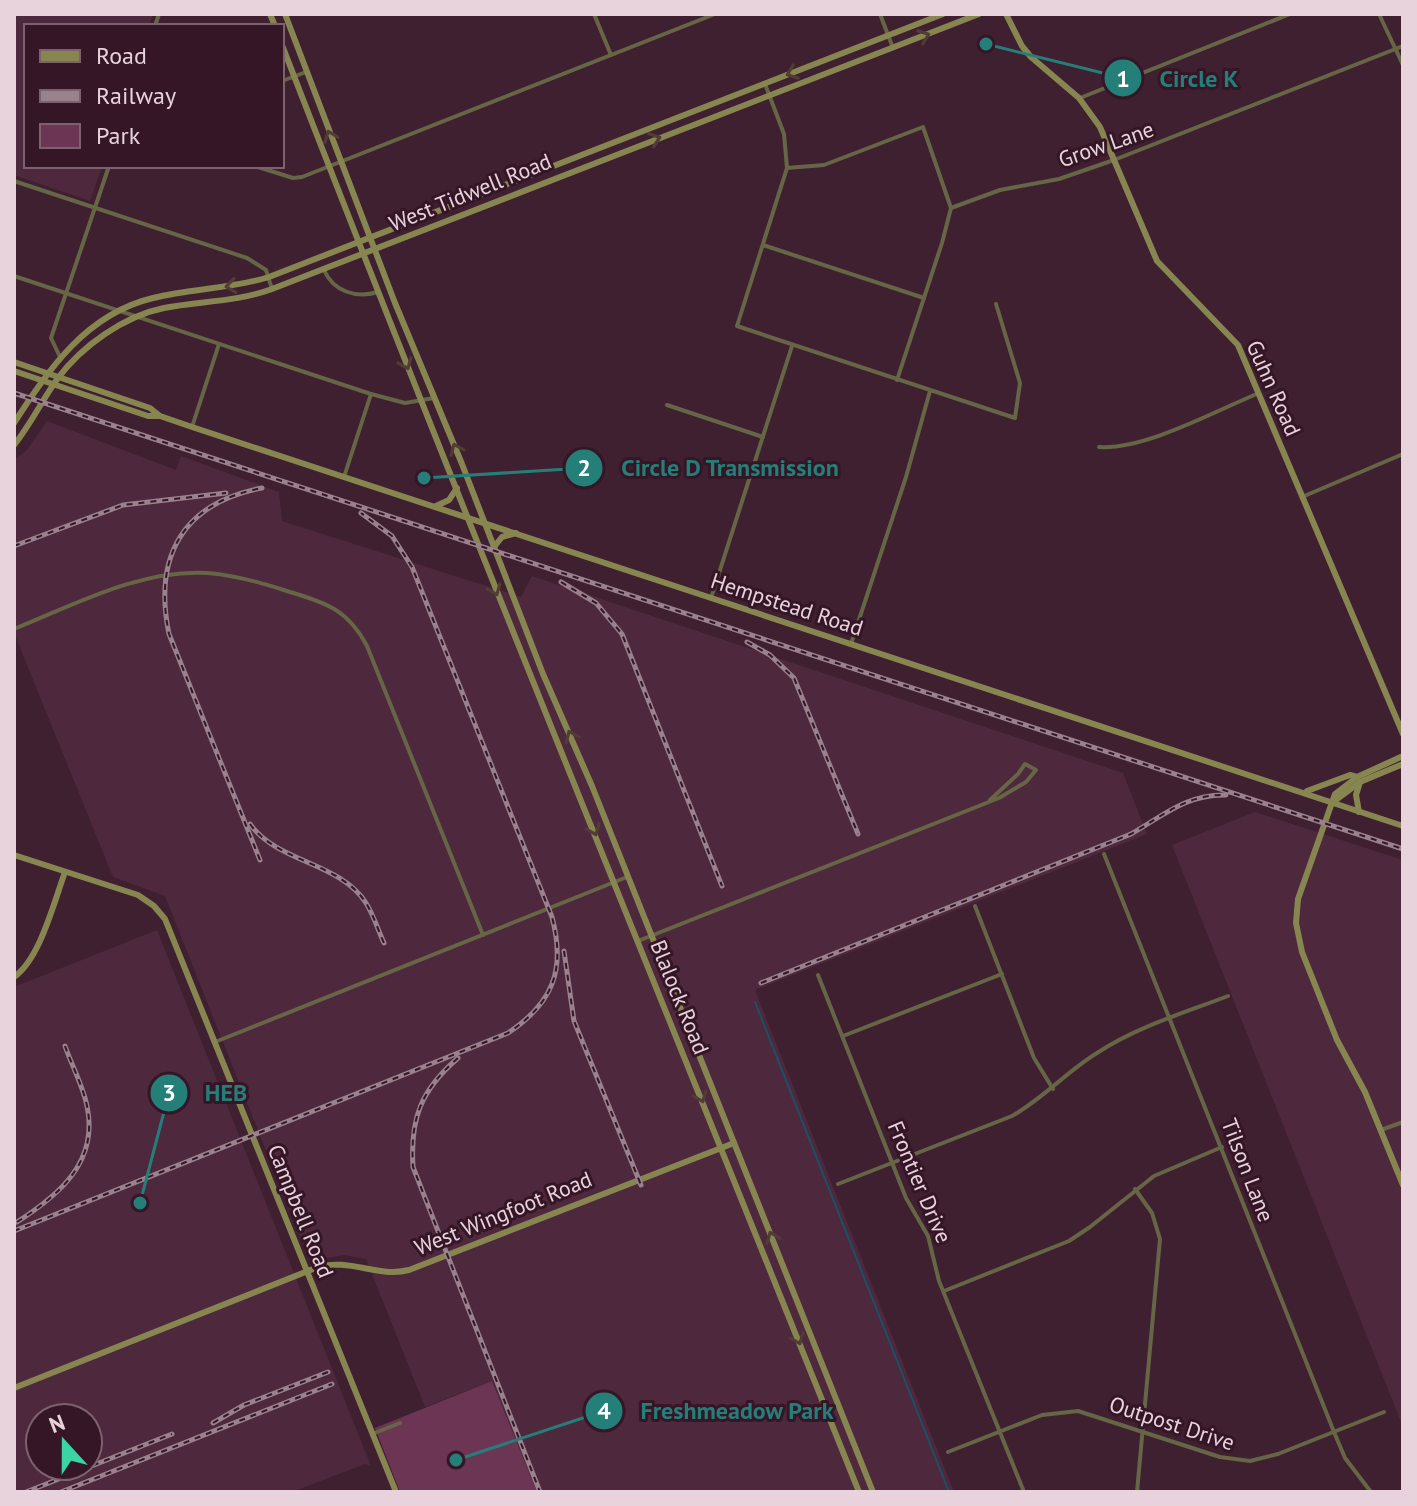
<svg xmlns="http://www.w3.org/2000/svg" width="1417" height="1506" font-family="'PT Sans',sans-serif">
<rect width="100%" height="100%" fill="#3f2030"/>
<g fill="#4e283c" fill-rule="evenodd">
<polygon points="14,14 153,14 149,26 26,26 26,166 102,166 90,201 14,175"/>
<polygon points="47,421 176,470 181,456 279,492 282,521 521,597 532,576 1123,773 1147,834 755,990 954,1492 537,1492 492,1381 425,1407 366,1259 344,1255 310,1261 165,896 113,877 14,633 14,460 27,450"/>
<polygon points="1255,812 1403,860 1403,1427 1172,845"/>
<path d="M 157,930 L 371,1466 L 365,1464 L 292,1492 L 14,1492 L 14,987 ZM 40,1418 L 88,1418 L 88,1466 L 40,1466 Z"/>
</g>
<polygon fill="#6b3553" points="492,1381 537,1492 400,1492 375,1428"/>
<g fill="none" stroke-linecap="round" stroke-linejoin="round">
<polyline stroke="#1b5166" stroke-width="2" points="755,1002 949,1492"/>
<g stroke="#666545" stroke-width="4">
<polyline points="594,14 611,55"/>
<polyline points="880,14 893,48"/>
<polyline points="1379,14 1403,65"/>
<polyline points="155,26 159,14"/>
<polyline points="282,81 306,72"/>
<polyline points="765,84 784,134 787,168 737,326 1015,418 1020,383 996,304"/>
<polyline points="1080,98 1290,14"/>
<polyline points="255,166 293,178 302,177 715,14"/>
<polyline points="787,168 824,165 923,127 951,208 942,243 897,380"/>
<polyline points="14,181 247,258 266,270 272,289"/>
<polyline points="951,208 1000,190 1059,179 1114,160 1403,46"/>
<polyline points="763,245 924,298"/>
<path d="M 324,270 C 333,291 356,299 378,292"/>
<polyline points="14,276 371,394 405,403 434,398"/>
<polyline points="60,357 51,338 109,166"/>
<polyline points="667,405 763,437"/>
<polyline points="192,427 219,344"/>
<path d="M 1099,447 C 1145,450 1215,411 1259,393"/>
<polyline points="344,477 371,394"/>
<polyline points="1302,497 1403,454"/>
<polyline points="711,598 792,346"/>
<path d="M 14,629 C 74,605 140,569 207,573 C 235,575 263,583 290,592 C 327,603 348,610 367,646 L 483,935"/>
<polyline points="851,644 906,477 930,391"/>
<polyline points="1104,854 1334,1432 1345,1458 1371,1492"/>
<polyline points="975,906 1034,1058 1053,1089"/>
<polyline points="638,941 999,798 1026,782 1036,770 1025,764 1018,774 990,800"/>
<polyline points="818,975 906,1198 928,1236 939,1281 1024,1492"/>
<polyline points="843,1036 1002,974"/>
<polyline points="215,1042 627,877"/>
<polyline points="1381,1130 1403,1122"/>
<path d="M 838,1184 L 1012,1116 C 1044,1098 1066,1072 1097,1053 C 1136,1027 1184,1013 1228,996"/>
<polyline points="1135,1189 1152,1213 1160,1239 1137,1492"/>
<polyline points="944,1291 1069,1241 1090,1227 1154,1176 1222,1147"/>
<polyline points="372,1434 400,1423"/>
<polyline points="948,1452 1042,1415 1078,1411 1220,1457 1250,1461 1278,1454 1384,1412"/>
</g>
<g stroke="#878650" stroke-width="6">
<polyline points="270,14 275,26"/>
<polyline points="285,14 395,303 462,464 543,674 592,786 873,1492"/>
<polyline points="1006,14 1022,46 1031,57 1079,98 1100,127 1157,261 1238,345 1403,734"/>
<path d="M 282,45 C 469,529 666,1010 859,1492"/>
<polyline points="14,362 150,408 160,416 192,427 1403,826"/>
<polyline points="14,371 148,416 159,416"/>
<path d="M 14,423 C 49,369 86,314 153,298 C 192,288 231,289 269,277 L 943,14"/>
<path d="M 14,445 C 31,424 42,400 58,378 C 82,346 124,316 164,308 C 200,301 237,302 272,289 L 979,14"/>
<polyline points="436,506 449,500 457,488"/>
<polyline points="494,547 502,537 516,533"/>
<polyline points="1403,756 1357,777 1335,794 1298,899 1296,923 1302,952 1337,1040 1365,1092 1403,1185"/>
<polyline points="1307,791 1350,775 1357,777"/>
<polyline points="1333,802 1360,782 1403,764"/>
<polyline points="1359,812 1356,795 1360,782"/>
<polyline points="14,855 138,895 154,906 165,919 396,1492"/>
<path d="M 14,977 C 40,959 54,902 65,872"/>
<path d="M 14,1388 L 318,1267 C 350,1258 378,1278 409,1270 L 734,1143"/>
</g>
<g stroke="#9a818e" stroke-width="5">
<g id="rail">
<polyline points="14,393 1403,849"/>
<polyline points="14,546 123,505 226,493"/>
<polyline points="561,582 596,603 622,634 722,886"/>
<polyline points="747,642 770,655 794,678 858,834"/>
<path d="M 250,824 C 278,863 340,862 366,903 C 374,916 378,930 384,943"/>
<path d="M 260,860 L 169,634 C 153,556 183,503 262,488"/>
<polyline points="564,951 574,1021 641,1185"/>
<path d="M 761,983 L 1131,834 C 1164,815 1187,794 1226,795"/>
<path d="M 458,1058 C 421,1090 410,1118 413,1167 L 540,1492"/>
<path d="M 17,1222 C 59,1195 99,1162 87,1106 C 83,1086 72,1066 65,1046"/>
<path d="M 14,1231 L 508,1033 C 553,1003 566,970 552,917 L 412,567 L 392,536 L 361,513"/>
<polyline points="213,1423 244,1405 328,1372"/>
<polyline points="26,1492 172,1434"/>
<polyline points="61,1492 332,1384"/>
</g>
</g>
<use href="#rail" stroke="#341626" stroke-width="2" stroke-dasharray="6" stroke-linecap="butt"/>
</g>
<defs><path id="oneway-chevron" d="M-2-3.5L2.5 0L-2 3.5" fill="none" stroke-width="1.6" stroke-linecap="round" stroke-linejoin="round" transform="scale(2)"/></defs>
<g stroke="#513d35">
<use href="#oneway-chevron" transform="translate(924 36) rotate(-21)"/>
<use href="#oneway-chevron" transform="translate(792 73) rotate(159)"/>
<use href="#oneway-chevron" transform="translate(330 136) rotate(-111)"/>
<use href="#oneway-chevron" transform="translate(655 139) rotate(-19)"/>
<use href="#oneway-chevron" transform="translate(231 286) rotate(172)"/>
<use href="#oneway-chevron" transform="translate(406 364) rotate(68)"/>
<use href="#oneway-chevron" transform="translate(456 449) rotate(-113)"/>
<use href="#oneway-chevron" transform="translate(495 590) rotate(68)"/>
<use href="#oneway-chevron" transform="translate(571 736) rotate(-114)"/>
<use href="#oneway-chevron" transform="translate(594 830) rotate(68)"/>
<use href="#oneway-chevron" transform="translate(701 1097) rotate(68)"/>
<use href="#oneway-chevron" transform="translate(772 1237) rotate(-112)"/>
<use href="#oneway-chevron" transform="translate(798 1339) rotate(68)"/>
</g>
<g text-anchor="middle" dominant-baseline="central" stroke-width="6" stroke-linejoin="round" paint-order="stroke">
<g font-size="22" fill="#e8d3dd" stroke="#341626">
<text transform="translate(1106 144) rotate(-19)">Grow Lane</text>
<text transform="translate(470 192) rotate(-22)">West Tidwell Road</text>
<text transform="translate(1274 388) rotate(66)">Guhn Road</text>
<text transform="translate(787 604) rotate(18)">Hempstead Road</text>
<text transform="translate(680 997) rotate(68)">Blalock Road</text>
<text transform="translate(1248 1170) rotate(69)">Tilson Lane</text>
<text transform="translate(920 1182) rotate(67)">Frontier Drive</text>
<text transform="translate(301 1211) rotate(68)">Campbell Road</text>
<text transform="translate(503 1213) rotate(-22)">West Wingfoot Road</text>
<text transform="translate(1172 1423) rotate(18)">Outpost Drive</text>
</g>
</g>
<path fill="none" stroke="#257f79" stroke-width="3" d="M986 44L1123 78M424 478L584 468M140 1203L169 1093M456 1460L604 1411"/>
<g fill="#257f79" stroke="#341626" stroke-width="3">
<circle cx="986" cy="44" r="8"/>
<circle cx="424" cy="478" r="8"/>
<circle cx="140" cy="1203" r="8"/>
<circle cx="456" cy="1460" r="8"/>
<circle cx="1123" cy="78" r="20"/>
<circle cx="584" cy="468" r="20"/>
<circle cx="169" cy="1093" r="20"/>
<circle cx="604" cy="1411" r="20"/>
</g>
<g font-size="24" text-anchor="middle" font-weight="bold" fill="#fff">
<text x="1123" y="87">1</text>
<text x="584" y="476">2</text>
<text x="169" y="1101">3</text>
<text x="604" y="1419">4</text>
</g>
<g font-size="24" text-anchor="middle" font-weight="bold" fill="#257f79" stroke="#341626" stroke-width="6" stroke-linejoin="round" paint-order="stroke">
<text x="1199" y="87">Circle K</text>
<text x="730" y="476">Circle D Transmission</text>
<text x="226" y="1101">HEB</text>
<text x="737" y="1419">Freshmeadow Park</text>
</g>
<rect width="1417" height="1506" fill="none" stroke="#e8d3dd" stroke-width="32"/>
<rect x="24" y="24" width="260" height="144" fill="#341626" stroke="#7c626f" stroke-width="2"/>
<rect x="40" y="50" width="40" height="12" fill="#878650" stroke="#7c626f" stroke-width="2"/>
<text x="96" y="64" font-size="24" fill="#e8d3dd">Road</text>
<rect x="40" y="90" width="40" height="12" fill="#9a818e" stroke="#7c626f" stroke-width="2"/>
<text x="96" y="104" font-size="24" fill="#e8d3dd">Railway</text>
<rect x="40" y="124" width="40" height="24" fill="#6b3553" stroke="#7c626f" stroke-width="2"/>
<text x="96" y="144" font-size="24" fill="#e8d3dd">Park</text>
<g transform="translate(64 1442) rotate(339)"><circle r="38" fill="#341626" stroke="#7c626f" stroke-width="2"/>
<path d="M0-6L14 30L0 20L-14 30Z" fill="#3ad4a5"/>
<text y="-12" font-size="22" font-weight="bold" text-anchor="middle" fill="#e8d3dd">N</text>
</g>
</svg>
